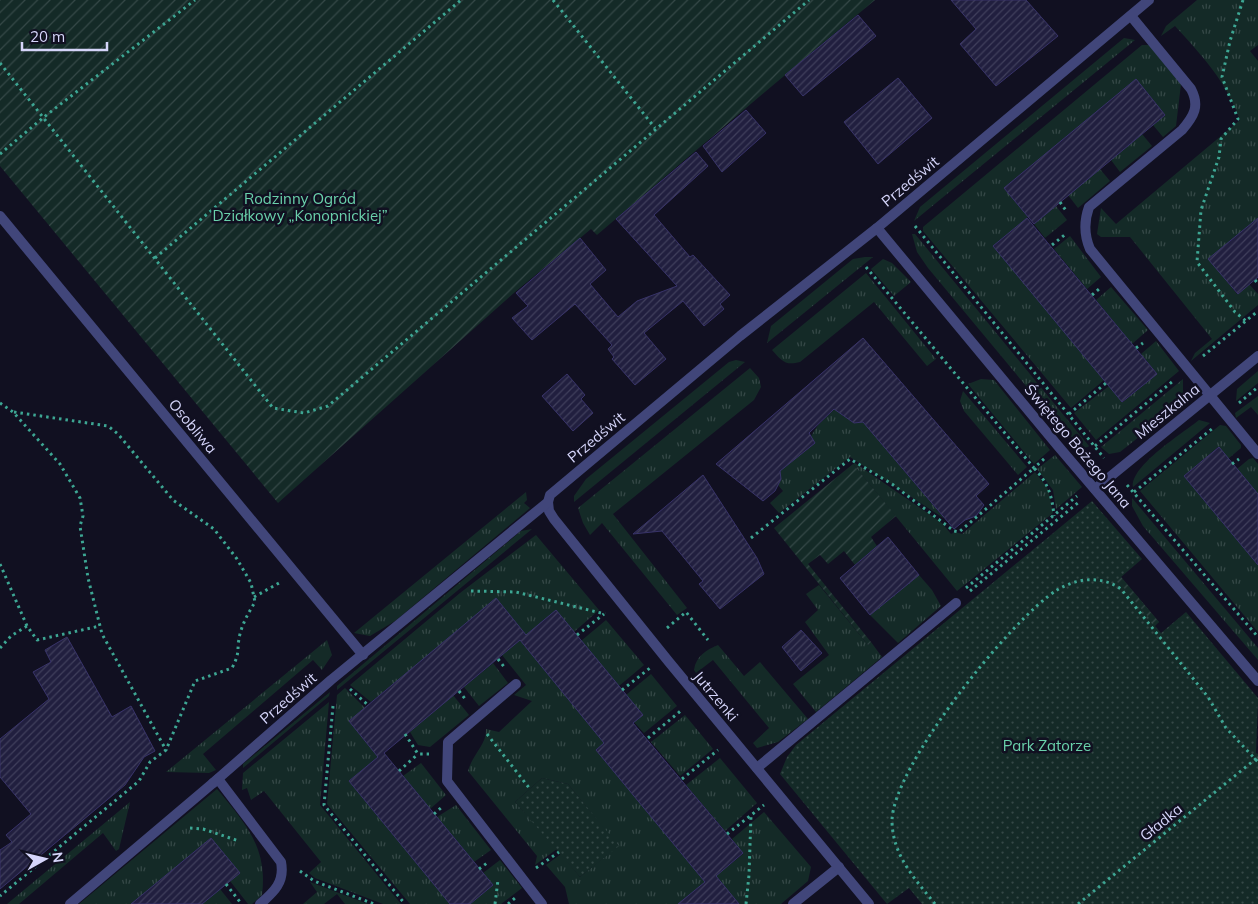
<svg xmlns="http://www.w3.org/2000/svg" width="1258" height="904" font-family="Mulish,sans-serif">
<defs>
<pattern id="grass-tufts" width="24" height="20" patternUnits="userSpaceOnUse" patternTransform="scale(1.25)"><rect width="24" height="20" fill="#142a27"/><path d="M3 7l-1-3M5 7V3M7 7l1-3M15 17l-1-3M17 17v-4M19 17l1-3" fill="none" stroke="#354847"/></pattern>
<pattern id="park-dots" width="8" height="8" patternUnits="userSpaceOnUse" patternTransform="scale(1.25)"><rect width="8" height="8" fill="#142a27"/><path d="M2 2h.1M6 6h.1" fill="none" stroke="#354847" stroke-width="1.8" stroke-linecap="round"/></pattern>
<pattern id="garden-furrows" width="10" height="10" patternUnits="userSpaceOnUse" patternTransform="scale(1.25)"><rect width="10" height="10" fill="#142a27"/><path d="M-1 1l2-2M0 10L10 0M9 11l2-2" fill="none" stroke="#354847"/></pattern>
<pattern id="building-hatch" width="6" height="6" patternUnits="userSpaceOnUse" patternTransform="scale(1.25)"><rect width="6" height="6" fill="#211f3f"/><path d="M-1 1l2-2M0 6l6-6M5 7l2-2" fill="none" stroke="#403f5c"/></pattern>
</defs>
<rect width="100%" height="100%" fill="#111021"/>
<g fill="url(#grass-tufts)">
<path d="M 1197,0 L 1258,0 L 1258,45 L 1250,51 L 1258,61 L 1258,218 L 1209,259 L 1237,294 L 1249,284 L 1258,294 L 1258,305 L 1191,361 L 1195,353 L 1212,339 L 1130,237 L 1101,237 L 1097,234 L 1101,208 L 1116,224 L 1240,120 C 1226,81 1203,57 1175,26 L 1161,36 L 1166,26 Z"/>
<polygon points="1124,38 1135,40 914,221 920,207"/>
<polygon points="1142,45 1150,45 1181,84 1176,126 1163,137 1153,125 1165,115 1136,79 1004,188 1028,217 994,246 1104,380 1071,408 923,231 923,227"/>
<polygon points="1142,134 1152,146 1120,172 1111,160"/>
<polygon points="1100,169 1110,181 1078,208 1068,195"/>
<polygon points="1056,206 1067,220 1045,238 1034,224"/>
<polygon points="912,234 915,234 1089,446 1088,447 1083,448 1056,422 928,268 917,252"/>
<polygon points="1070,236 1101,277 1087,289 1054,249"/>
<polygon points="865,257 873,257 767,343 771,326 853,259"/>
<polygon points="883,259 892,263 911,282 894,296 871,269"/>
<path d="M 866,273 L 936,359 L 927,366 L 874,302 L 800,362 C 785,366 782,361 772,350 Z"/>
<polygon points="1111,287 1148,330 1132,344 1096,300"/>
<polygon points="1156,341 1179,371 1096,440 1074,413 1109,386 1123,402 1157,374 1141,354"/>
<polygon points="736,360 745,362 574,502 574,496 586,479 729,362"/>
<polygon points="750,368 759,378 761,387 754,400 613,514 687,608 677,615 602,523 590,535 583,523 578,508"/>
<polygon points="1258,371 1258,383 1236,401 1237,389"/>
<polygon points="981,379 994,380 1050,450 1034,464 968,384"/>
<polygon points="1183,379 1183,402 1120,452 1109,454 1101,447"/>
<polygon points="963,391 1027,467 1018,475 964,411 960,401"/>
<polygon points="1258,396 1258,415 1251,407 1236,418 1235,413"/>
<polygon points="843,401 842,415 854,423 863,422 945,519 850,457 779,513 770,503 783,491 778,485 781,479 780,471 815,443 811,436 818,425"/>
<path d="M 1199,420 L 1210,423 L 1133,487 C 1130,466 1183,433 1199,420 Z"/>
<polygon points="1220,425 1226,426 1241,445 1241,448 1228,459 1218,447 1184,476 1258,565 1258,632 1140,491"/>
<polygon points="1055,455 1082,487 1056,509 1053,490 1037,469"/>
<polygon points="1253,458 1258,464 1258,494 1237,469 1249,459"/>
<polygon points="855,463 942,523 951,534 955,532 962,534 1035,472 1048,489 1053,513 957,591 853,464"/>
<polygon points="526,492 527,500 524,503 530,508 395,621 370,636 354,633"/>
<polygon points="1132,498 1258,648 1258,660 1143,526 1132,506"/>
<polygon points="532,529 337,690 337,686 521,531"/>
<polygon points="536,535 599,610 574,632 526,635 496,599 371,702 350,685 460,593"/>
<polygon points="919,575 932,590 941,606 898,643 870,615"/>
<polygon points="819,585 868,645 871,642 882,657 816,712 793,684 829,655 805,622 818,610 806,594"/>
<polygon points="606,620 644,665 619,686 581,641"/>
<polygon points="327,640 332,655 322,670 313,660 203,754 216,770 209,773 166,772"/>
<path d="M 520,640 L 604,743 L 596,750 L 705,882 L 678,904 L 569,904 L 565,887 L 546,865 L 561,854 L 580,877 L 618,846 L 568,784 L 542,778 L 515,802 L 557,849 L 535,865 L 537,856 L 468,771 C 472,755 487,744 486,729 L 499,732 L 532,701 L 514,695 L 526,685 L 502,655 Z"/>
<path d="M 718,645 L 744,676 L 760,662 L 808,719 L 778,742 L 757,748 L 753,743 L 769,728 L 713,660 L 696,673 L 694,670 C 696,656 706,650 718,645 Z"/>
<polygon points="493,663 508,683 479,706 464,687"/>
<polygon points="651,674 677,706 644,733 634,722 626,695"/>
<polygon points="345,688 365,708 349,721 378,757 349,781 450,904 410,904 327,804 337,695"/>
<polygon points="330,692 329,696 243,768 243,764"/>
<polygon points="453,695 469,715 430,747 418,745 410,732"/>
<polygon points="329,702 320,805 401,904 383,904 315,878 309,873 321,862 264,791 251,800 247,788 242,790 243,773"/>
<polygon points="685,715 713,749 680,776 651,742"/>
<polygon points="720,758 757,803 725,831 686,785"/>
<polygon points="421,763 446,795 430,809 403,776"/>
<path d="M 217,789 C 246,824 268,848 262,895 L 252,904 L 248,904 L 230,881 L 240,873 L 211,838 L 131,904 L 79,904 Z"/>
<polygon points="130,802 119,849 116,851 103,833 19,904 7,904"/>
<polygon points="456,805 491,850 474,862 437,817"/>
<polygon points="764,812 811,867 808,881 781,904 739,904 716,876 743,854 732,839"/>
<polygon points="500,860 522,888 501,904 470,904 493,885 483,873"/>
<polygon points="310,882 368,904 345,904 337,894 324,904 303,904 317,892"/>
<polygon points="220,889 232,904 202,904"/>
</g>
<g fill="url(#park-dots)">
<polygon points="1092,501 1142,559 1121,577 1159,622 1155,626 1161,633 1186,612 1258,698 1256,753 1258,754 1258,904 922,904 909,888 887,904 780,774 787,757 796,745"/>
<polygon points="542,778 568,784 619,846 580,877 515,802"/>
</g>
<g fill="url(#garden-furrows)">
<path d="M 0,0 L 875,0 C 782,77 689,156 597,235 L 591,229 L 515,292 L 278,503 L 0,166 Z"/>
<polygon points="853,464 896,516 871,537 877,546 855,565 844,551 828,564 820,555 808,564 871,642 868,645 774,528"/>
<polygon points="1121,577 1159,622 1155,625 1124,588 1116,581"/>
</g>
<g fill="url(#building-hatch)" stroke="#383369">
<polygon points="951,0 1026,0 1058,36 996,86 960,44 976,29"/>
<polygon points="858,15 876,36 803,96 785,75"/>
<polygon points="898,78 932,118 878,164 844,122"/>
<polygon points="1136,79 1165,115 1034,224 1004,188"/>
<polygon points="746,110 766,133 722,172 703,146"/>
<polygon points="696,152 708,166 654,215 690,257 693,255 730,295 720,304 724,309 704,326 683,301 644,333 666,359 635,385 612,359 614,357 608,349 612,345 575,304 532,340 512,318 528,306 516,293 580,238 606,270 590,284 618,317 637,301 677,286 616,219"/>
<polygon points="1027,218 1157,374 1122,402 993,246"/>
<polygon points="1258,218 1258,277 1238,294 1208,259"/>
<polygon points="863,338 989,484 976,496 984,505 976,516 965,520 954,529 863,422 854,423 834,409 809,433 815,443 780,471 781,479 775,491 763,501 716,464"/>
<polygon points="567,374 585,395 581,399 593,413 573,431 542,396"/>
<polygon points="1219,447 1258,494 1258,565 1184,476"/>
<polygon points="703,475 757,558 764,574 720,609 699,584 703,581 662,531 633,534"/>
<polygon points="888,537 919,575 870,615 840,578"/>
<polygon points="496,598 526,635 556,610 643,715 633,723 743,853 716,876 739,904 678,904 705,882 596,750 604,743 520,640 384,753 493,885 470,904 450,904 349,781 378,757 349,721"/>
<polygon points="801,630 822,653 801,671 782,647"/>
<polygon points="67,637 112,717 131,706 155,751 144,757 125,785 0,889 0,850 12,842 6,835 31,814 0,777 0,739 49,699 33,672 51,662 45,650"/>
<polygon points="211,838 240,873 202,904 131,904"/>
</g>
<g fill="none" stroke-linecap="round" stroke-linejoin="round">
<g stroke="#3da693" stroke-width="3" stroke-dasharray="2.5 4" stroke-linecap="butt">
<polyline points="553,0 655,128"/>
<polyline points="1243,0 1230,41 1222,77 1238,119 1221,139 1219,157 1201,210 1197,262 1235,312 1246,321"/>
<polyline points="0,63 273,408 304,413 328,406 809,0"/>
<polyline points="0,154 44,117 195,0"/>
<polyline points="1060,202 1067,212"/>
<polyline points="915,226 1104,458"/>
<polyline points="1052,245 1067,233"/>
<polyline points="155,258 461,0"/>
<polyline points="866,267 1034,468 1045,458"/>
<polyline points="1255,280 1258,284"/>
<polyline points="1092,295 1099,289"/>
<polyline points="1136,348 1143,343"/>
<polyline points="1203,356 1258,311"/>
<polyline points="0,403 13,412 60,464 80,498 83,516 80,526 88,578 102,634 166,750 150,762 139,781 0,896"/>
<polyline points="1239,403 1258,387"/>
<path d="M 14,412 L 108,426 L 118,434 L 173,500 L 214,529 L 237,559 L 251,583 L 255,602 C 249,612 243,622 240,634 C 236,650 241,651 232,668 L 195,681 L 166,750"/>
<polyline points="1069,414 1106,383"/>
<polyline points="1095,446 1173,381"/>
<polyline points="1232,464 1239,459"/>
<polyline points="1127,485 1258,637"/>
<polyline points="1134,492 1213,428"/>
<path d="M 751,538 L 850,459 L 892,484 L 954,531 L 959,532 L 1034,468 C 1048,483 1052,495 1054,516"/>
<polyline points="0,564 27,626 37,640 100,626"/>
<polyline points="966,588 1077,496"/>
<polyline points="471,591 516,592 605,614"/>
<polyline points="970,591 1079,502"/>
<polyline points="254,597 279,583"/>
<polyline points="667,628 686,612 708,640"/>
<polyline points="577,635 604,614"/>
<polyline points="0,648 11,636 27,626"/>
<polyline points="498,659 505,668"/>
<polyline points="350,689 368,705"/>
<polyline points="622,690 650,668"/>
<polyline points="459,691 466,700"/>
<polyline points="333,706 324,805 405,904"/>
<polyline points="405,734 418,754 429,754"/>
<polyline points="487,734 530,789"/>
<polyline points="648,738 683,709"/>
<polyline points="399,771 418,754"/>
<polyline points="682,779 718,750"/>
<polyline points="434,814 443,806"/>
<polyline points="190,828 203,829 239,841"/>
<polyline points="727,834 764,805"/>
<polyline points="536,868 559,852"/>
<polyline points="479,869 487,863"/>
<polyline points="300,871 314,881 374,904"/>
<polyline points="226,884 240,902"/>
<polyline points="495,904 498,880"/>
<polyline points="508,904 515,898"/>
<polyline points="746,904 749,875 751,815"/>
<path d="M 935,904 C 915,879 893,856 892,822 C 891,768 1011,619 1057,590 C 1077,578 1101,575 1121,589 L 1208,697 L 1226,728 L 1258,762"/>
<polyline points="1078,904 1258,757"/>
</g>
<g stroke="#41467a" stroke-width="10">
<path d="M 1131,16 L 1191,89 C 1200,106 1194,116 1182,130 L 1089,207 C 1084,221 1084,235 1090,249 L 1258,454"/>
<polyline points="516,684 448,742 447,781 542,904"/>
<polyline points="757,768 956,603"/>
<path d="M 218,779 L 281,862 C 285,882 274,892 260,904"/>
<polyline points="70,904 213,783"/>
<polyline points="793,904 839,867"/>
</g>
<g stroke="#41467a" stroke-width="10">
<polyline points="0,216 363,655"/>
<polyline points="877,228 1058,446 1258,681"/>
<polyline points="1095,489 1258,356"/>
<polyline points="548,502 549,511 554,519 669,662 869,904"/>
<polyline points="213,783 331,680 548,502 550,495 740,336 877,228 1149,0"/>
</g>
</g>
<g text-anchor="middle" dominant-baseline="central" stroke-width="5" stroke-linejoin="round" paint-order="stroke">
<g font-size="15" fill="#d5d5fa" stroke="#111021">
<text transform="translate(910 181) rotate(-40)">Przedświt</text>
<text transform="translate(1167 411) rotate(-39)">Mieszkalna</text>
<text transform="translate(193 426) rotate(50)">Osobliwa</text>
<text transform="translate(596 437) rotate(-40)">Przedświt</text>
<text transform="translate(1078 446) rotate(50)">Świętego Bożego Jana</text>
<text transform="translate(716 696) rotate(50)">Jutrzenki</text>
<text transform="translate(288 698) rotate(-41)">Przedświt</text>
<text transform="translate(1161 822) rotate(-39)">Gładka</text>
</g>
<g font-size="15" fill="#6ad1ab" stroke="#111021">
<text x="300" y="198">Rodzinny Ogród<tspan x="300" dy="17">Działkowy „Konopnickiej”</tspan></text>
<text x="1047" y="745">Park Zatorze</text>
</g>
</g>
<g transform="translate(45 859) rotate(82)" stroke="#111021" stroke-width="4" paint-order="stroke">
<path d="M0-4L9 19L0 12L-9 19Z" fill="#d5d5fa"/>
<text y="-8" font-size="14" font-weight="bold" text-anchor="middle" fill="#d5d5fa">N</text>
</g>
<path d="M22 42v8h85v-8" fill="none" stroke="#d5d5fa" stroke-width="2.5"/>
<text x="30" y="42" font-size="15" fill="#d5d5fa" stroke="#111021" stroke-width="4" paint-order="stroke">20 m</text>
</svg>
